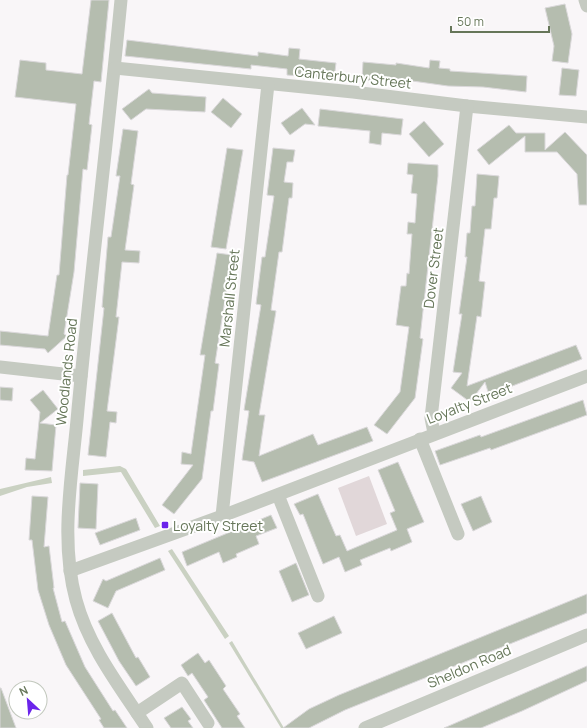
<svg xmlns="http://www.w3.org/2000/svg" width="587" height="728" font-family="Manrope,sans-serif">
<rect width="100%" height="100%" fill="#f9f6f8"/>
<polygon fill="#e1d7d9" points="369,476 387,524 356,536 338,488"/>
<g fill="#cad1c2">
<polygon points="120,466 126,469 160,526 155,528 121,472 83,476 83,470"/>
<polygon points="51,477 52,483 27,487 0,496 0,489"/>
<polygon points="172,549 229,636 225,639 168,551"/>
<polygon points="232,641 284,728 281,728 229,643"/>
</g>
<g fill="#b5bdaf" stroke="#dad8da">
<polygon points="91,0 109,0 101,82 94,81 89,124 92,125 87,170 83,169 74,272 64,334 67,336 48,353 45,349 0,345 0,331 48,336 57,275 59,275 67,175 68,175 76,104 15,97 20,60 46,63 46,70 82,74"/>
<polygon points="565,4 572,34 568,63 552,61 554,46 545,8"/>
<polygon points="127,40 258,56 258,52 288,56 289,48 300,49 299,59 336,63 334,79 287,75 287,69 251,65 251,69 125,56"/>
<polygon points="430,60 440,61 439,68 450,69 450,71 527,76 526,92 483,87 448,86 384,77 383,81 362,80 363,62 396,65 396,63 429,68"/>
<polygon points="562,68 579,70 576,96 559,95"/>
<polygon points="149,89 152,93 206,97 205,112 146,109 131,120 122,109"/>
<polygon points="223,98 242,114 231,128 211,112"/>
<polygon points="302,108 315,125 305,124 290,135 281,123"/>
<polygon points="320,109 403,119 401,135 382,133 381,145 369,143 370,131 318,126"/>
<polygon points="424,121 444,144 429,157 409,134"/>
<polygon points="509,125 516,133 545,133 545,150 565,132 587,155 587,205 579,205 577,174 557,152 525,152 525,136 489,165 477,150"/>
<polygon points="123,129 138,131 131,184 134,185 125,250 140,251 139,263 122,262 116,317 119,317 107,411 117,412 116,423 110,422 106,457 88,455 104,308 102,307 108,237 111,237 120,176 116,176"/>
<polygon points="227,148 243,150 226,249 211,247"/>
<polygon points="273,148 295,150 293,162 287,162 284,182 293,183 292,198 289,198 282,252 279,252 271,310 276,311 259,415 265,415 259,456 313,434 318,445 367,427 373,441 262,482 254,462 242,460 249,411 244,410 261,305 256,304 262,257 265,257 274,196 267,195"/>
<polygon points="408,163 438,165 438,176 420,338 423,339 415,398 387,434 374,425 400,392 409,327 396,325 401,286 406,286 407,273 409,274 412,234 407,234 408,222 415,223 417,194 411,193 413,175 407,174"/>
<polygon points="477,174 499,176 497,198 494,198 491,229 485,229 479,281 485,282 481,317 477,316 467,386 576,345 582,359 489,395 485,382 470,402 451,388 462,373 453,372 462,314 459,314 467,257 465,257 467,233 470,233 472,206 475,206"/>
<polygon points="217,253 232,255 215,363 219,364 213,411 211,411 202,479 174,514 162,505 193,465 181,464 182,452 191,454 205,355 200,355"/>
<polygon points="0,387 13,388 12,401 0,400"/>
<polygon points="43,390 58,409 40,423 56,425 52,471 25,470 26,458 35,459 40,412 30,400"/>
<polygon points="583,400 587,415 491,450 490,448 440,465 435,451 480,435 481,437"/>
<polygon points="398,462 424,522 407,529 412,542 391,551 390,548 360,560 362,565 345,572 339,557 323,564 303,514 300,515 294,504 318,494 336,536 340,535 347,551 397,530 390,513 395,511 378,470"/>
<polygon points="80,483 98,484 96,529 78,528"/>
<polygon points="32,496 48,497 44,547 49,546 54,588 53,588 62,622 65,621 85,667 113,711 115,710 127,728 104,728 99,720 101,719 66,665 49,625 38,590 32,540 29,540"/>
<polygon points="481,496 492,522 473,531 461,504"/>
<polygon points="271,515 277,528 256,536 259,544 236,554 237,557 223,563 219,552 187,566 182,552"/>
<polygon points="136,518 140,530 100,545 95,533"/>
<polygon points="160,558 165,570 116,591 108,608 93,601 103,579 106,581"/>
<polygon points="296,563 309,595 292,602 279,571"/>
<polygon points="587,594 587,613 345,710 309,728 283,728 309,709 339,695"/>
<polygon points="112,613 136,658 138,657 150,677 136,686 119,661 98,621"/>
<polygon points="334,616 342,633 306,649 298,633"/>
<polygon points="198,653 205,663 209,660 226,686 223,689 240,714 237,716 245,728 222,728 204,700 208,697 192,673 188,676 181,665"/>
<polygon points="587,666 587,681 522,711 481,728 444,728"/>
<polygon points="0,688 1,688 16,728 0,728"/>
<polygon points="182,707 191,719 188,721 193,728 171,728 164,718"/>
</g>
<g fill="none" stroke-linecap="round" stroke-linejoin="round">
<g stroke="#c5cac1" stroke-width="13">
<path d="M 121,0 C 108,136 91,272 78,409 C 73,471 59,538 76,600 C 89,648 121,688 147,728"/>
<polyline points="585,0 587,6"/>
<polyline points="115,68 353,92 467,106 587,117"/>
<polyline points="0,367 81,376"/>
<polyline points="434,433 431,418 467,106"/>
<polyline points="420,439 458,534"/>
<polyline points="278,495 318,596"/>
<polyline points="222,516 268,84"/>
<polyline points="70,571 222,516 587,376"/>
<polyline points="137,713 182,683 208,723"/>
<polyline points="365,728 587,635"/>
</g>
</g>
<rect fill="#6b24eb" stroke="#fff" stroke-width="1.5" x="161" y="521" width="8" height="8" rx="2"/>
<g text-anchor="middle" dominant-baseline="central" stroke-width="4" stroke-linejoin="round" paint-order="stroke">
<g font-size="14" fill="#667659" stroke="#fff">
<text transform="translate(353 77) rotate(6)">Canterbury Street</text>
<text transform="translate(433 268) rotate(-83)">Dover Street</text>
<text transform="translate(229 298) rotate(-84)">Marshall Street</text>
<text transform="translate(66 372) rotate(-84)">Woodlands Road</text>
<text transform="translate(469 403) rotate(-21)">Loyalty Street</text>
<text transform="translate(469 666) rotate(-23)">Sheldon Road</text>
</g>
<g font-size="14" fill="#667659" stroke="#fff" text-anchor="start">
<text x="173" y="525">Loyalty Street</text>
</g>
</g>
<g transform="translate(28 700) rotate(334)"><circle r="19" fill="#ffffff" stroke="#c2c8bd"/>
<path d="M0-3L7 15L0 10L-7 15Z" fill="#6b24eb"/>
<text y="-6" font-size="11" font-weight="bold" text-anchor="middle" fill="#667659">N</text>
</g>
<path d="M451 26v6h98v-6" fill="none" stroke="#667659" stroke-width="2"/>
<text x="457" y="26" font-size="12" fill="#667659" stroke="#ffffff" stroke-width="3" paint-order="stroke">50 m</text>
</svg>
